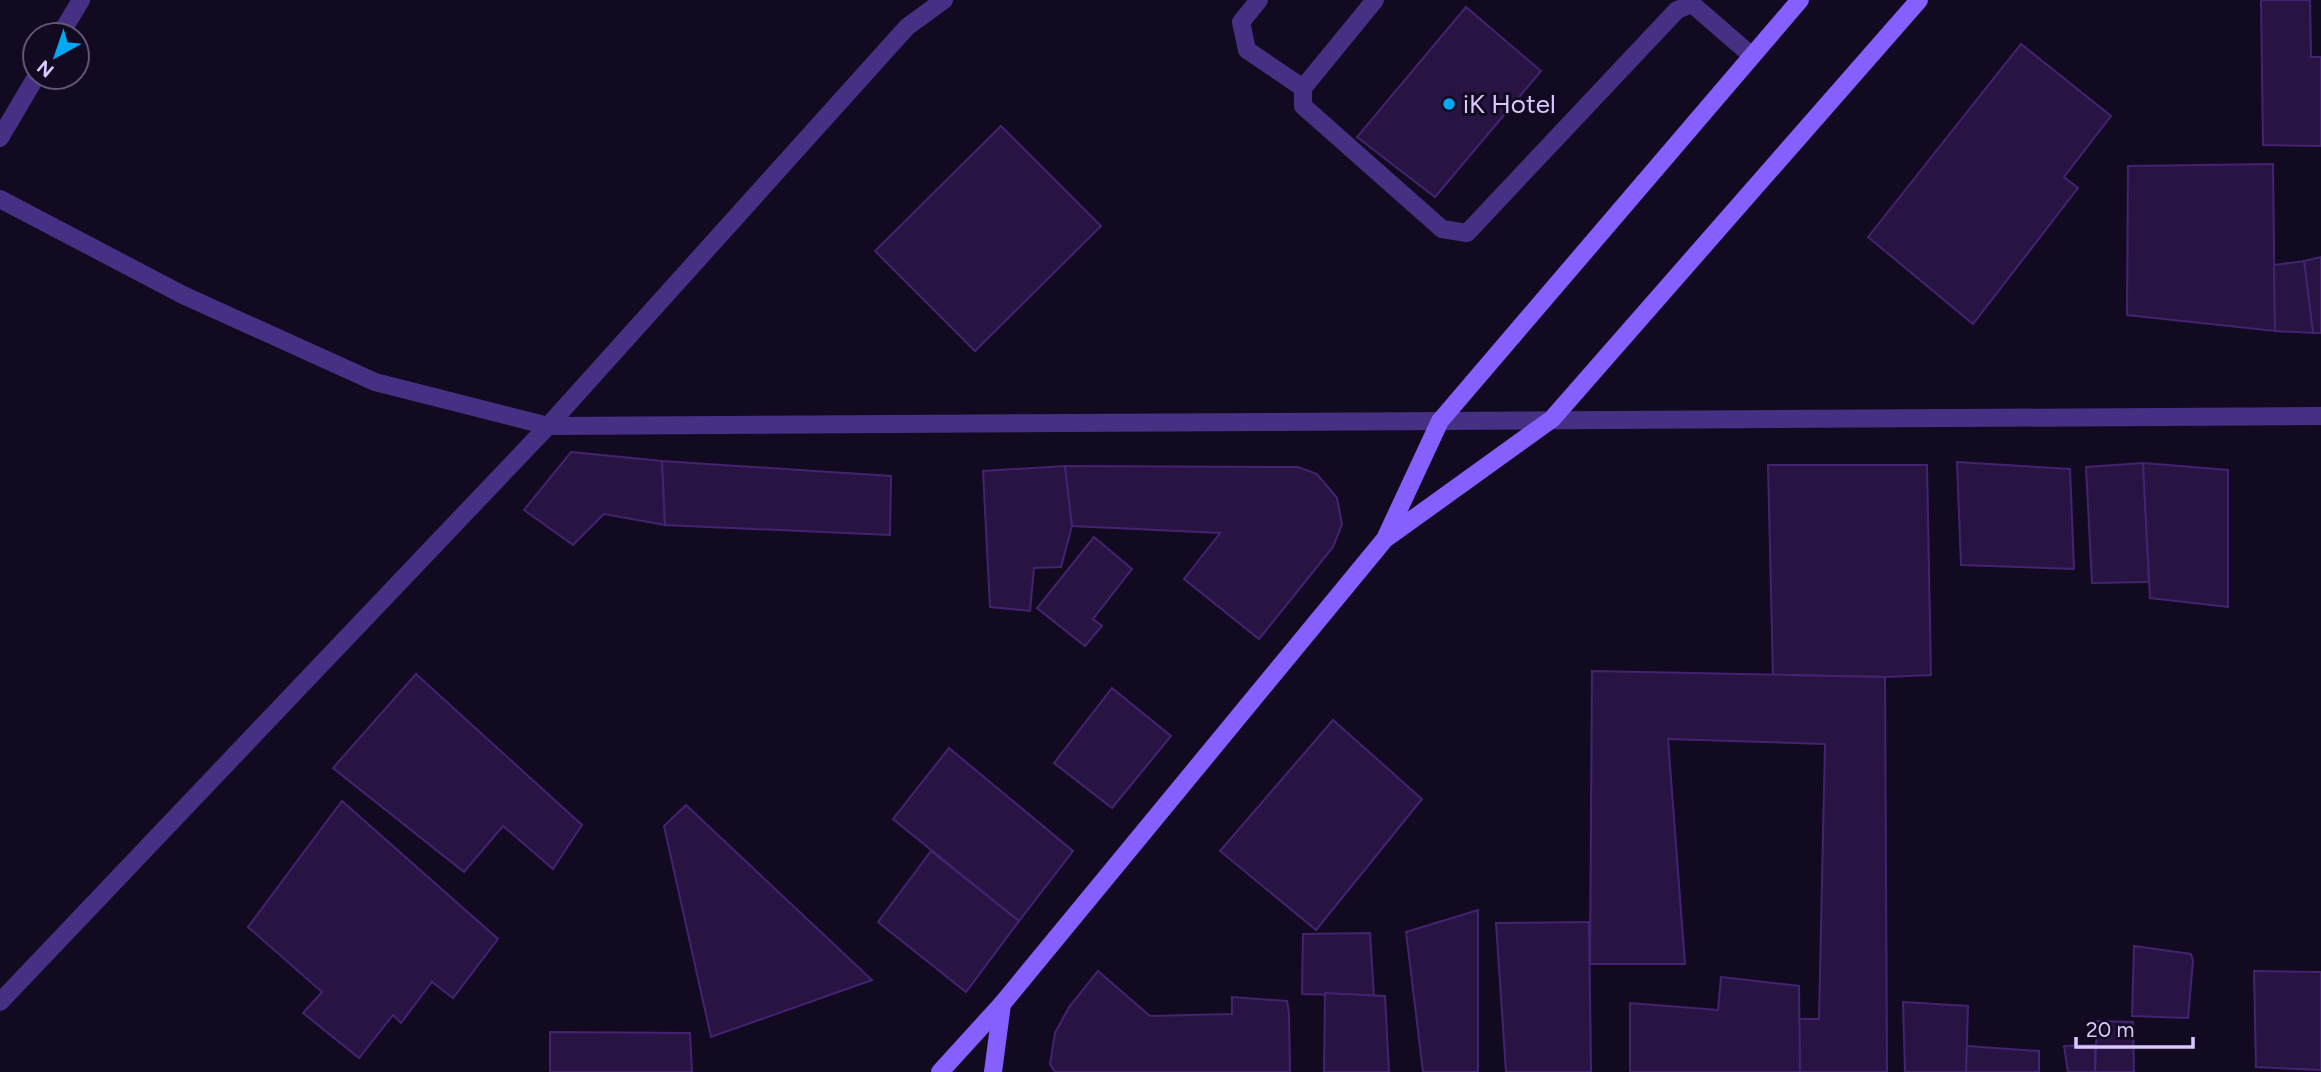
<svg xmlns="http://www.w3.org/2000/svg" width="2321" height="1072" font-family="Figtree,sans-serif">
<rect width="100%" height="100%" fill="#120a20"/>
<g fill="#271443" stroke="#432371" stroke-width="2">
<polygon points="2261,0 2310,0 2311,57 2321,57 2321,146 2263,145"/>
<polygon points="1466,7 1541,71 1435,197 1357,137"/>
<polygon points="2021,44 2111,116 2064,177 2078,188 1973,324 1868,237"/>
<polygon points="1001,126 1101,226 975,351 875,251"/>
<polygon points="2273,164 2275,331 2127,315 2128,166"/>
<polygon points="2321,257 2321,333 2313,333 2304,261"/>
<polygon points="2304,261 2313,333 2275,331 2274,265"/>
<polygon points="571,452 662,461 665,525 604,514 573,545 524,510"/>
<polygon points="662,461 891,476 890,535 665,525"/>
<polygon points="1957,462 2070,469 2074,569 1961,565"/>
<polygon points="2143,463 2149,582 2092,583 2086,467"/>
<polygon points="2143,463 2228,470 2228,607 2150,598"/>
<polygon points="1768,465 1927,465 1931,675 1885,677 1773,675"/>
<polygon points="1065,466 1072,526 1061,567 1034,568 1030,611 990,607 983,471"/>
<polygon points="1065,466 1298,467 1317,474 1337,498 1342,524 1333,547 1259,639 1184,579 1220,533 1072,526"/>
<polygon points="1094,537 1132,569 1093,619 1102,626 1085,646 1037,608"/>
<polygon points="1592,671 1885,677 1887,1072 1800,1072 1799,1019 1819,1019 1825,744 1668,739 1685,964 1590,964"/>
<polygon points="416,674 582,825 553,869 503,826 464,872 333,768"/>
<polygon points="1112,688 1171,736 1112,808 1054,763"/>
<polygon points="1333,720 1422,799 1316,930 1220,851"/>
<polygon points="949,748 1073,851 1019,921 893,819"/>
<polygon points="342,801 498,939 453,998 432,982 401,1023 393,1015 359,1058 303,1013 322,992 248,927"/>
<polygon points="686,805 872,980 711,1037 664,826"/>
<polygon points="931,851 1019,921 966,992 878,922"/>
<polygon points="1478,910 1478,1072 1423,1072 1406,932"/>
<polygon points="1589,922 1591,1072 1506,1072 1496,923"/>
<polygon points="1370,933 1374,996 1302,994 1303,934"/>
<polygon points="2134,946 2191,954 2193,961 2188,1018 2132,1016"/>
<polygon points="1098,971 1150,1016 1232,1014 1232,997 1287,1001 1289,1013 1290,1072 1055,1072 1050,1064 1055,1033 1069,1007"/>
<polygon points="2254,971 2321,972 2321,1070 2256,1067"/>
<polygon points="1721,977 1799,986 1800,1072 1630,1072 1630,1003 1718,1010"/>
<polygon points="1325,993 1385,996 1389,1072 1324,1072"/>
<polygon points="1903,1002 1968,1006 1966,1072 1905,1072"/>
<polygon points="2097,1021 2133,1022 2134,1072 2095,1072"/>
<polygon points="550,1032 690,1033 692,1072 550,1072"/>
<polygon points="2095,1045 2095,1072 2068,1072 2064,1046"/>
<polygon points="1967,1046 2039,1051 2039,1072 1966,1072"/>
</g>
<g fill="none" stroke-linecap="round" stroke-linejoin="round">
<g stroke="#453084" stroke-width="18">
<polyline points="1259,0 1241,22 1247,50 1303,88"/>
<polyline points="1375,0 1303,88 1303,106 1442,229 1467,233 1677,10 1692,4 1752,56"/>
</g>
<g stroke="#453084" stroke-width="18">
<polyline points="60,35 81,0"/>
<polyline points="0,138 36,77"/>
<polyline points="548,426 907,27 944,0"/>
</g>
<g stroke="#453084" stroke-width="18">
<polyline points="0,199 183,295 375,382 548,426 2321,416"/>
<polyline points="0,1002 548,426"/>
</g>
<g stroke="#8560ff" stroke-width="18">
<polyline points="1388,537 1552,419 1919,0"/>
<polyline points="940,1072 1002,1004 1385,539 1440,421 1800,0"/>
<polyline points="993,1072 1002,1004"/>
</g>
</g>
<circle fill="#00a8f4" stroke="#120a20" stroke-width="2.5" cx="1449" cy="104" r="7"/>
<g text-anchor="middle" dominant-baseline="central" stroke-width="6" stroke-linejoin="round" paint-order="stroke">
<g font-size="26" fill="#dac9ff" stroke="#120a20" text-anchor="start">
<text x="1463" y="104">iK Hotel</text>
</g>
</g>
<g transform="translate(56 56) rotate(220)"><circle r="33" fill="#120a20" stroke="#625679" stroke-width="2"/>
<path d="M0-5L12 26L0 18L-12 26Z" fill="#00a8f4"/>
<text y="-10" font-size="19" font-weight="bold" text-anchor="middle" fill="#dac9ff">N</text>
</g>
<path d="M2076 1037v10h117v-10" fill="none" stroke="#dac9ff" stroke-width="3.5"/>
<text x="2086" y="1037" font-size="21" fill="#dac9ff" stroke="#120a20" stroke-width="5" paint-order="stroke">20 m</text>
</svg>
